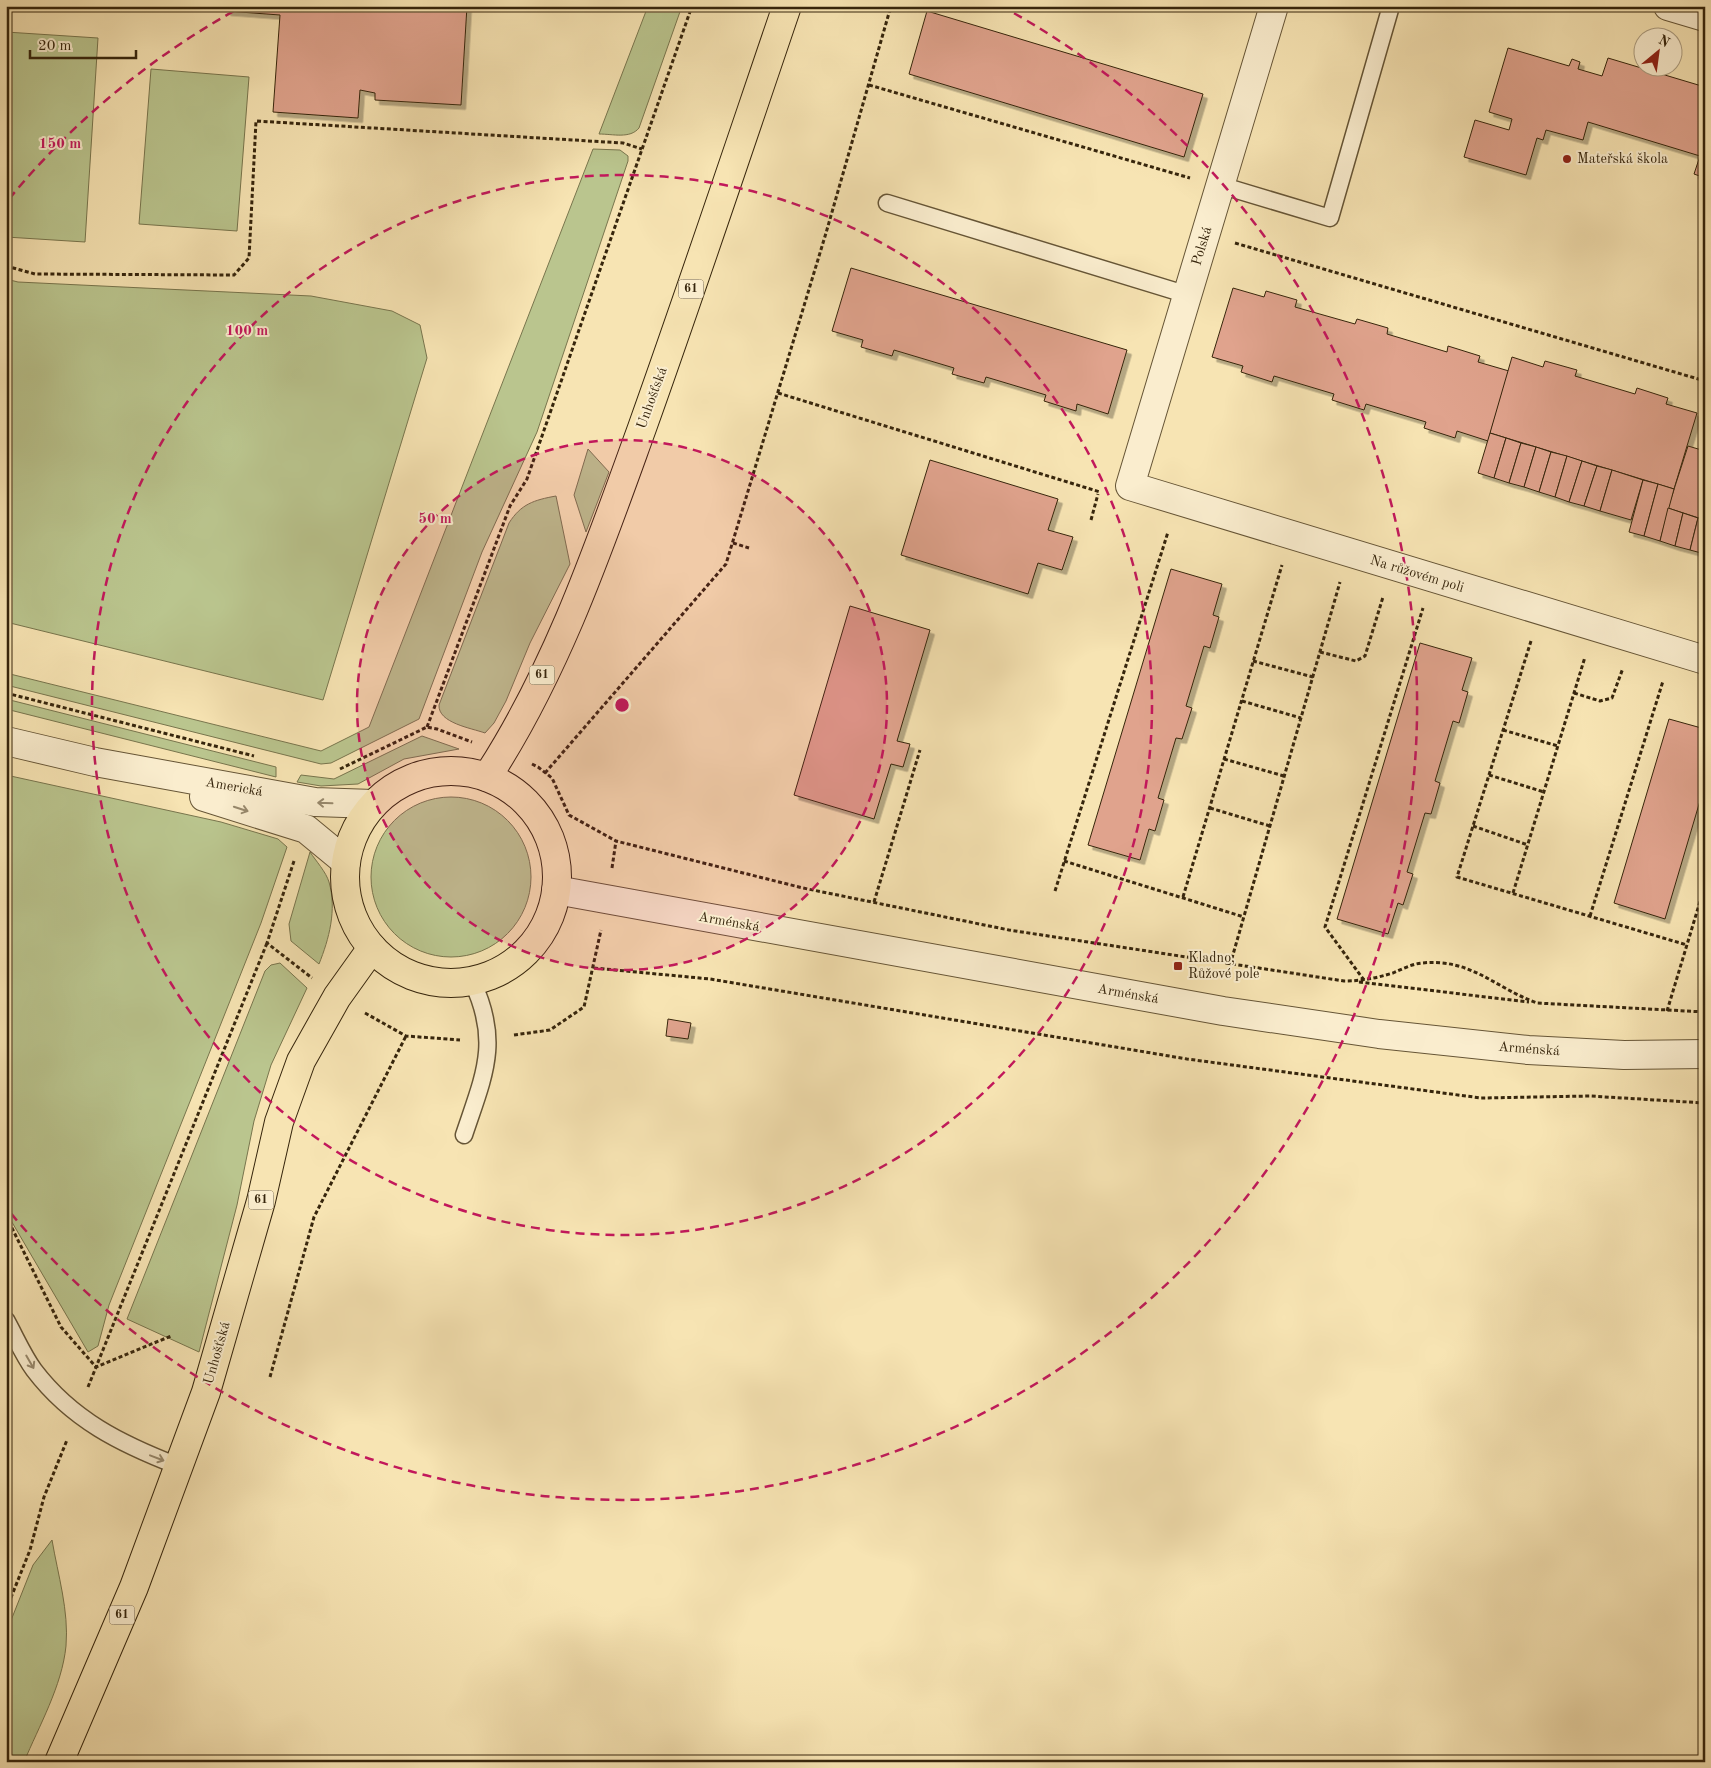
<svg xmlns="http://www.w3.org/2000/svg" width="1711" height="1768" font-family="'Old Standard TT',serif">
<defs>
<filter id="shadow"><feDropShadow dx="4.5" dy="4.5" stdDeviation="0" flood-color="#0004"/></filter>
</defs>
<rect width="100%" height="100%" fill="#f7e4b3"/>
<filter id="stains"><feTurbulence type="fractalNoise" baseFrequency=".004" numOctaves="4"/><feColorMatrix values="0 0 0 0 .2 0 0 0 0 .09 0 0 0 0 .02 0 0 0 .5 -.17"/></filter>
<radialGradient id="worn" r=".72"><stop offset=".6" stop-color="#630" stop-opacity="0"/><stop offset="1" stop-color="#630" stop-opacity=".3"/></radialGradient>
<g fill="#bac58e" stroke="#78754d">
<path d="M 648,6 L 682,6 L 639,128 C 630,139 613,134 599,134 Z"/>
<polygon points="6,32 98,38 85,242 6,237"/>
<polygon points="151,69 249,77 237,231 139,224"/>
<polygon points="593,149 620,150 628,156 628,161 537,432 482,552 419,719 331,763 321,764 6,685 6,673 321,751 369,727"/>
<polygon points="6,279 18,282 311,296 392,311 420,325 427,358 323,700 6,622"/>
<polygon points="588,449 609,472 586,532 574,495"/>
<path d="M 556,496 L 570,564 L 530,643 L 506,701 L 494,723 L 485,733 C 471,728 438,723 439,705 L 509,523 C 521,504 534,500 556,496 Z"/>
<polygon points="6,699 276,767 276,777 6,709"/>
<polygon points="422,736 459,749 404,759 358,784 321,786 297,782 301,775 334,779"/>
<polygon points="6,775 221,822 278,839 287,847 261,923 109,1305 98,1346 88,1352 6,1212"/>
<circle cx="451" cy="877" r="80"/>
<path d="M 310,852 C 316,861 326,872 329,882 C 337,910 329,939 319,964 L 291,941 L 289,924 Z"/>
<polygon points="280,963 307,988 271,1065 254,1121 237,1205 199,1352 127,1319 265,971 271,965"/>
<path d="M 52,1540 C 58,1575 69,1611 66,1646 C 62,1686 39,1726 24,1762 L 6,1762 L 6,1633 L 33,1565 Z"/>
</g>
<g fill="#e0a38d" stroke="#36250c" filter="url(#shadow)">
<polygon points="226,6 467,6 461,105 375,100 375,93 360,90 358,118 273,112 280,15 226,11"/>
<polygon points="927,11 1203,94 1184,157 909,74"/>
<polygon points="1508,48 1569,66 1572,59 1580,62 1578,69 1602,76 1608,58 1705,87 1705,178 1694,174 1700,156 1588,122 1583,140 1546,130 1543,140 1537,138 1526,175 1464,157 1475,120 1509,130 1512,119 1489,112"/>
<polygon points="851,268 1127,350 1108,414 1077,404 1076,411 1044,401 1046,395 986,377 984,383 952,374 954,368 894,350 892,356 861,347 863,340 832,331"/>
<polygon points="1233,288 1264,297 1266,291 1297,300 1295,307 1355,324 1357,319 1388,328 1387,334 1447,352 1448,346 1480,356 1478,362 1509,371 1488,441 1457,431 1455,438 1424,428 1426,422 1366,404 1364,410 1332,400 1334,394 1274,376 1272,382 1241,372 1243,366 1212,357"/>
<polygon points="1512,357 1543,367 1545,361 1577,370 1575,376 1635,394 1637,388 1668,398 1666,404 1697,413 1674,489 1490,433"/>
<polygon points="1490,433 1506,438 1494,478 1478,473"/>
<polygon points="1506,438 1521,443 1509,483 1494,478"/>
<polygon points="1521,443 1536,447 1524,487 1509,483"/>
<polygon points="1688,446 1705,451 1705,520 1668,508"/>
<polygon points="1536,447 1551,452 1539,492 1524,487"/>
<polygon points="1551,452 1567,456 1555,497 1539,492"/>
<polygon points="1567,456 1582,461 1569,502 1555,497"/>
<polygon points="930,460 1058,499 1048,530 1073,537 1062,570 1038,563 1028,594 901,555"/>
<polygon points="1582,461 1597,466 1584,506 1569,502"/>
<polygon points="1597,466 1612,470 1600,511 1584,506"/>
<polygon points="1612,470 1643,480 1631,520 1600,511"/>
<polygon points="1643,480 1658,484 1644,536 1629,532"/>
<polygon points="1658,484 1674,489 1660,541 1644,536"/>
<polygon points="1668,508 1683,513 1675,546 1660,541"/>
<polygon points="1683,513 1698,518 1690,550 1675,546"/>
<polygon points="1698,518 1705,520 1705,554 1690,550"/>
<polygon points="1171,569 1222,584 1213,615 1219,617 1210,648 1204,646 1186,706 1192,708 1182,739 1176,738 1158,798 1164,800 1155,831 1149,829 1140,860 1088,845"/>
<polygon points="850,606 930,630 897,741 910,744 903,767 891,764 874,819 794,795"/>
<polygon points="1420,643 1472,658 1462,690 1468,692 1459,723 1453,721 1435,781 1440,783 1431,814 1425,813 1407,872 1413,874 1403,905 1398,903 1388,934 1337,919"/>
<polygon points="1669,719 1705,729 1705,784 1665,919 1614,903"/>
<polygon points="668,1019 691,1023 688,1039 666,1036"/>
</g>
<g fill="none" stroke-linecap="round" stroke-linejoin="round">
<g stroke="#665536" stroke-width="19">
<g id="service">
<polyline points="1220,185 1330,218 1391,6"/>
<polyline points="887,203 1188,295"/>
<path d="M 464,1135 C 484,1075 501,1042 472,981"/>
<path d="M 6,1320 C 15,1336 23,1355 34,1370 C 72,1420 121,1444 178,1466"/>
</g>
</g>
<g stroke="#665536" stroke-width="30">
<g id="minor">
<polyline points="1274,6 1130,486 1705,660"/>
<polyline points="1668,6 1705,17"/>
<polyline points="6,741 95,762 315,802 373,804"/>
<polyline points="204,797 306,829 346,862"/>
<polyline points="556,890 1223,1011 1379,1034 1528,1050 1624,1055 1705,1054"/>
</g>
</g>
<g stroke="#36250c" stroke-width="30">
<g id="primary">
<circle cx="451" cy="877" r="106"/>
<path d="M 487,777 C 557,670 599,547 642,428 C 692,288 739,147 787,6"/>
<polyline points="59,1762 134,1587 206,1392 261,1201 279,1122 301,1061 337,997 372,948"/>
</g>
</g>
<g stroke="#36250c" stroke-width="3" stroke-dasharray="4 2.5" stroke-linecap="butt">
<polyline points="869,85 1190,178"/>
<polyline points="1235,243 1705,381"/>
<polyline points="6,266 35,274 234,275 249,258 256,121 623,143 642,149"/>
<polyline points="778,393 1100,492"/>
<polyline points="1091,520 1098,494"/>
<polyline points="733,543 749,548"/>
<polyline points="1531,641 1457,877 1687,945"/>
<polyline points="1320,652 1356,661 1365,656 1383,597"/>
<polyline points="1253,661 1313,677"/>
<polyline points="6,693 254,756"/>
<polyline points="1574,693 1600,701 1612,698 1623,668"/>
<polyline points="1242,701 1301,718"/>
<polyline points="427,727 510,506 527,479 692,6"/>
<polyline points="1503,730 1558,746"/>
<polyline points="1224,759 1284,776"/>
<path d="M 532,764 L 538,767 L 552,778 L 569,815 L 616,841 L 803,888 L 1009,930 L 1344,981 C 1362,981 1376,978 1393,973 C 1402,969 1412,964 1422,963 C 1471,958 1495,988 1537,1003 L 1705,1012"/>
<polyline points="340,769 427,727 437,729 472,742"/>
<polyline points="545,773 726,564 826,233 891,6"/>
<polyline points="1489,775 1544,792"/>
<polyline points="1210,808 1270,826"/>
<polyline points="1473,826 1528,845"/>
<polyline points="294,861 267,943 312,978"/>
<polyline points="1064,861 1244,917"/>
<polyline points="612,868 616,841"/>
<polyline points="1055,891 1168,532"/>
<polyline points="1513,893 1585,657"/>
<polyline points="1183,897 1282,565"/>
<polyline points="874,902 920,750"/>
<polyline points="1590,916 1663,681"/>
<polyline points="1230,965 1340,582"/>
<polyline points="594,968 710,979 1187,1059 1481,1098 1590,1096 1705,1103"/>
<polyline points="1364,980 1325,927 1423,608"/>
<polyline points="1359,982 1529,1002"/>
<polyline points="1667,1011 1705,885"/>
<polyline points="365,1013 406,1036 460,1040"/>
<polyline points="514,1035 550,1030 584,1007 601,930"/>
<polyline points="6,1216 61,1327 96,1367 171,1336"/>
<polyline points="270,1377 314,1217 406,1036"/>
<polyline points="88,1387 267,943"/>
<polyline points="6,1610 30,1550 44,1497 67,1440"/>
</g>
<use href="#service" stroke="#faedce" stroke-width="16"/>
<use href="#minor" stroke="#faedce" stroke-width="28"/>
<use href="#primary" stroke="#f7e4b3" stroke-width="28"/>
</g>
<defs><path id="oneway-shaft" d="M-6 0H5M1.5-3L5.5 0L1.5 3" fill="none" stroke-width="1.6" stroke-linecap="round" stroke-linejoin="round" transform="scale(1.25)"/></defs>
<g stroke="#98896d">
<use href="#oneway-shaft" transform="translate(325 803) rotate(-178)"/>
<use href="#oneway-shaft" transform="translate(241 809) rotate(18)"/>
<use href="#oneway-shaft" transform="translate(30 1362) rotate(60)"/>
<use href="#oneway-shaft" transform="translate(157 1458) rotate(21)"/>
</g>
<circle cx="622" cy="705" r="265" fill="#c2185b" fill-opacity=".12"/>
<g fill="none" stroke="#c2185b" stroke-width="2.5" stroke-dasharray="9 6">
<circle cx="622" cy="705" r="265"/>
<circle cx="622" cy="705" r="530"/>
<path d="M9 199A795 795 0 0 1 243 6M1001 6A795 795 0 1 1 9 1211"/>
</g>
<g fill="#8f2418" stroke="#faedce" stroke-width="2">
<circle cx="1567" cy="159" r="5"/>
<rect x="1173" y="961" width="10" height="10" rx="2.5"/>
</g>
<g text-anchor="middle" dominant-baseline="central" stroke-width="4" stroke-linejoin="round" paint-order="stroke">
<g fill="#faedce" stroke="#716146" stroke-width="1">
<rect x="678.5" y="279.5" width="25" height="19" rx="4"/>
<rect x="529.5" y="665.5" width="25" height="19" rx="4"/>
<rect x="248.5" y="1190.5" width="25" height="19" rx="4"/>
<rect x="109.5" y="1605.5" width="25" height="19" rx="4"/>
</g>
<g font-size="12" font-weight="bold" fill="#36250c">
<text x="691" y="289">61</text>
<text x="542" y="675">61</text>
<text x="261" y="1200">61</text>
<text x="122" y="1615">61</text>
</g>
<g font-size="14" fill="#36250c" stroke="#faedce" text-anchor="start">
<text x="1577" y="159">Mateřská škola</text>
<text x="1188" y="958">Kladno,<tspan x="1188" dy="16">Růžové pole</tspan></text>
</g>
<g font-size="14" fill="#36250c" stroke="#faedce">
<text transform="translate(1202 246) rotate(-73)">Polská</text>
<text transform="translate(652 398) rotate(-70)">Unhošťská</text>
<text transform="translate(1417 574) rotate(17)">Na růžovém poli</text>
<text transform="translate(234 787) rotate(10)">Americká</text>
<text transform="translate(729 922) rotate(10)">Arménská</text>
<text transform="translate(1128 994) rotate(10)">Arménská</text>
<text transform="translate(1529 1049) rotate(4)">Arménská</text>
<text transform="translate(217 1353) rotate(-74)">Unhošťská</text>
</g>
</g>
<circle cx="622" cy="705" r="8" fill="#c2185b" stroke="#faedce" stroke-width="2.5"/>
<g font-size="15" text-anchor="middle" font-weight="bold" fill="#c2185b" stroke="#faedce" stroke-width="4" stroke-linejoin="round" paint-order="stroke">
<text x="60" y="148">150 m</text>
<text x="247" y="335">100 m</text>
<text x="435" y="523">50 m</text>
</g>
<rect width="1711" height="1768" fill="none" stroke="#f7e4b3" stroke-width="25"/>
<rect x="8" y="8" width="1696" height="1753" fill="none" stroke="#36250c" stroke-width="2.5"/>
<rect x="12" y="12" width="1686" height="1743" fill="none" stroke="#36250c"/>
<g transform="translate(1658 52) rotate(29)"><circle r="24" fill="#faedce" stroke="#ac9d80"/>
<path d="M0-4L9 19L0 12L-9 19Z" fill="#8f2418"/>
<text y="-8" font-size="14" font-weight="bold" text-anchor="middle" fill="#36250c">N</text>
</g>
<path d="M30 50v8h106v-8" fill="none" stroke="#36250c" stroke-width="2.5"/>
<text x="38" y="50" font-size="15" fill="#36250c" stroke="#faedce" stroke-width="4" paint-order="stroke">20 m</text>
<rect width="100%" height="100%" filter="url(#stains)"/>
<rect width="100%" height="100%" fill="url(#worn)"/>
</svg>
